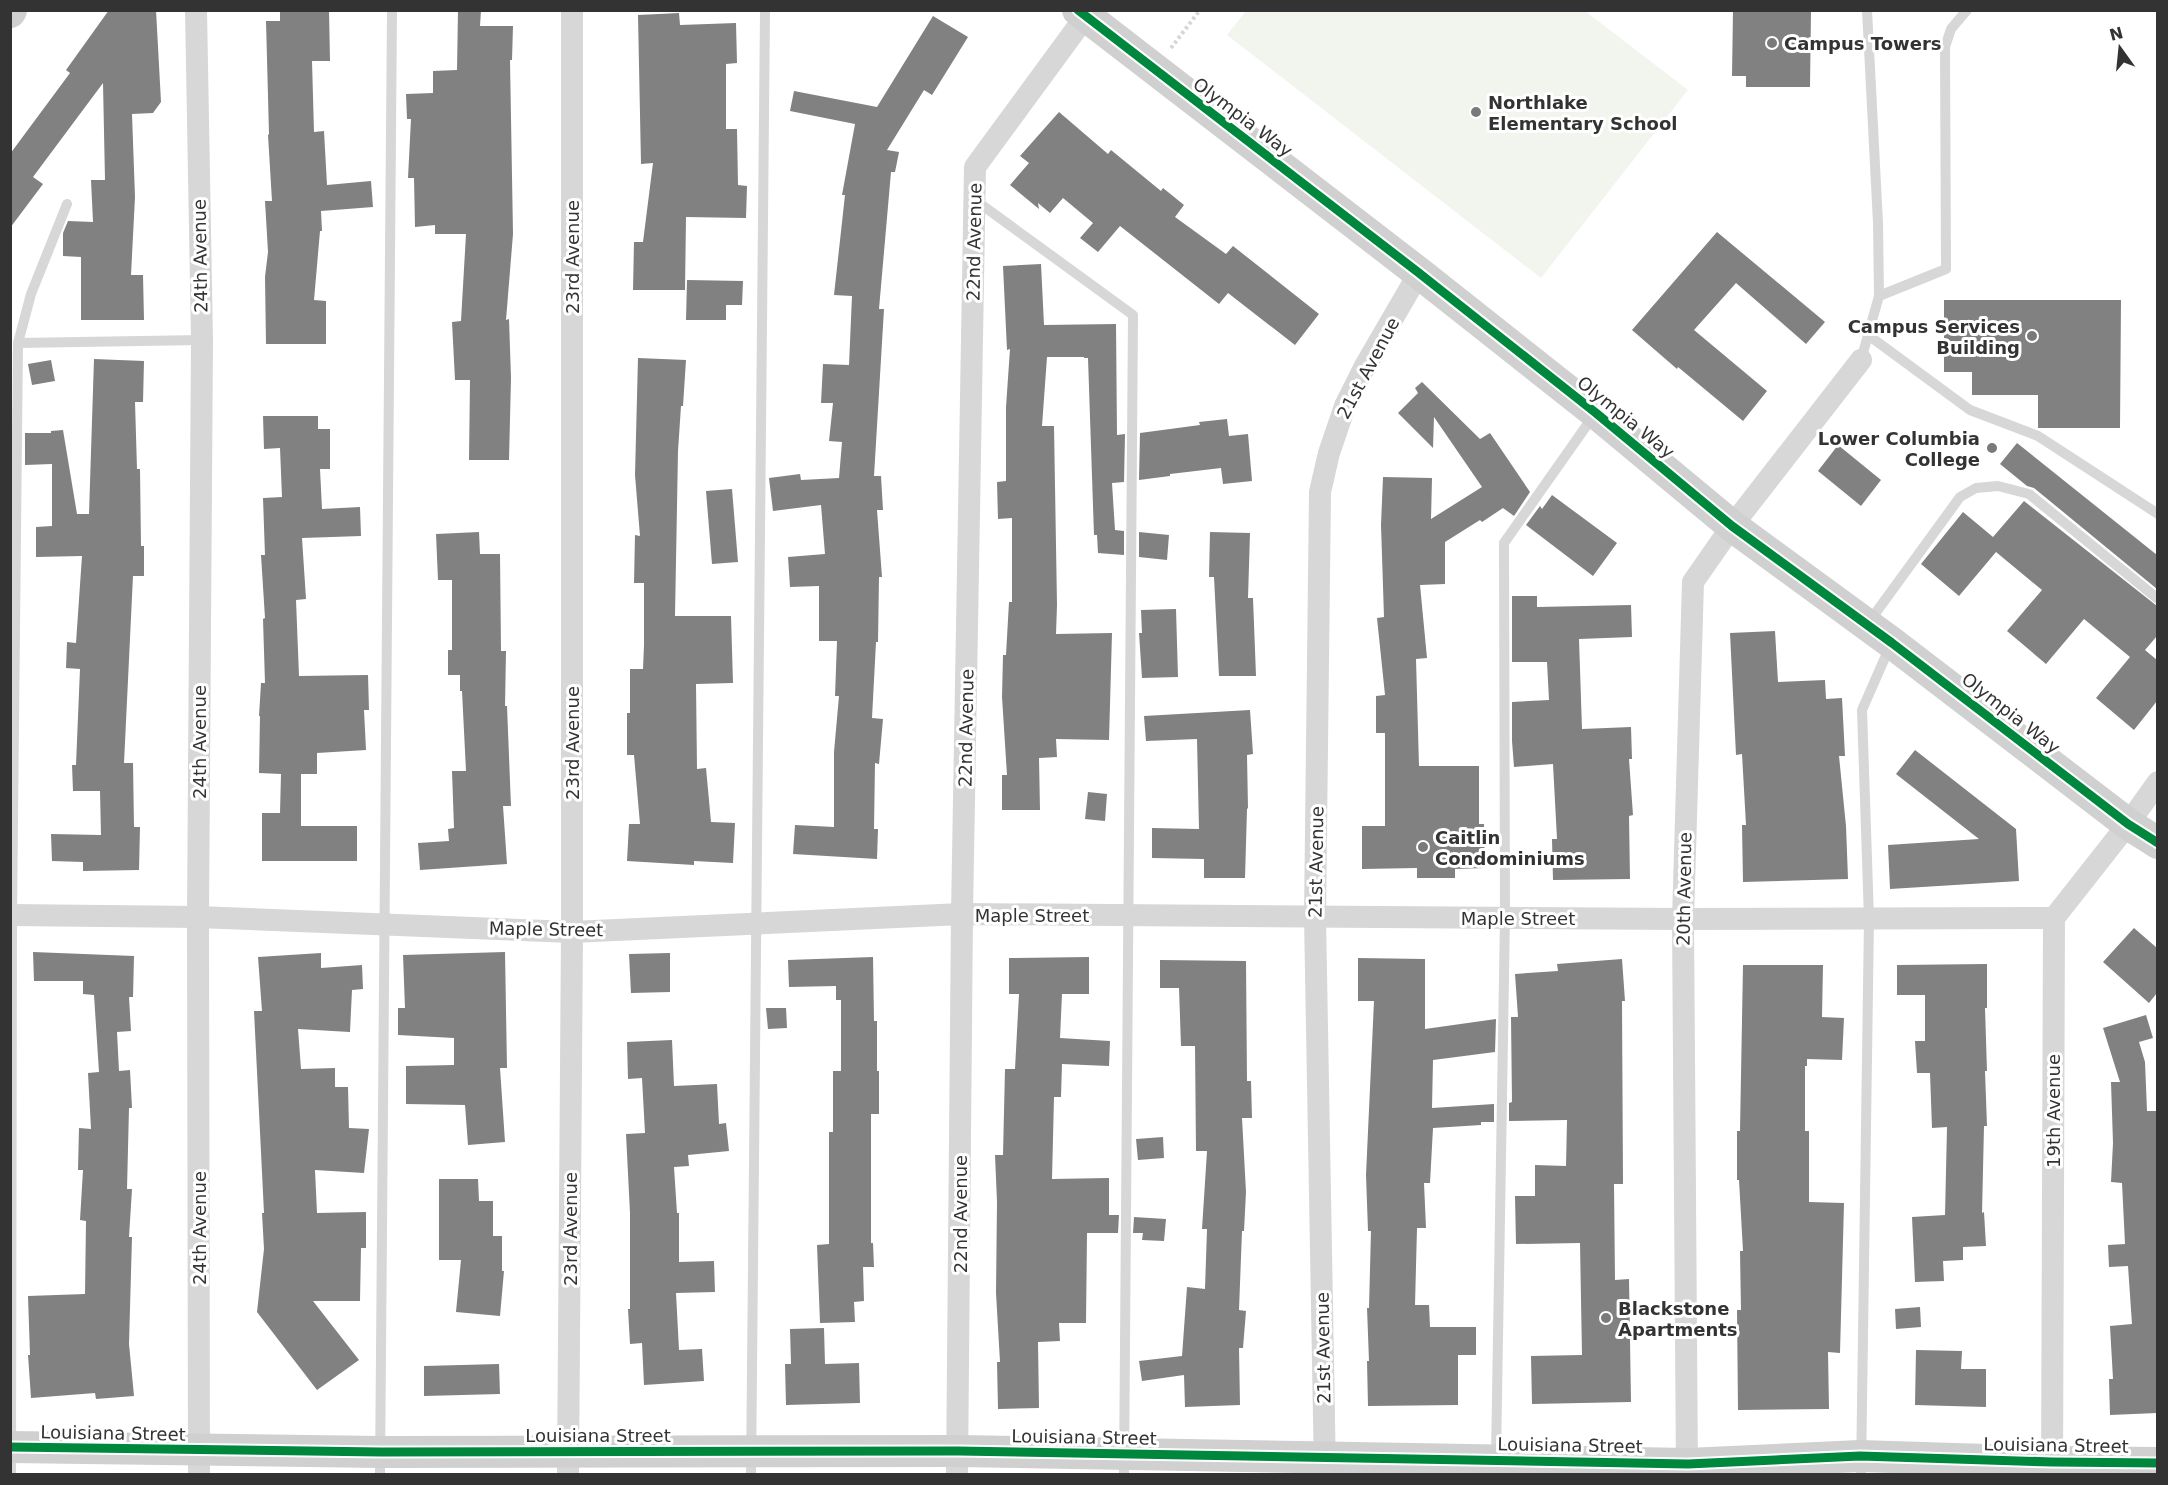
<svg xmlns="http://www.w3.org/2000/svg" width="2168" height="1485" font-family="'DejaVu Sans',sans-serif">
<rect width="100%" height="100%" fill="#fff"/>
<polygon fill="#f1f5ed" points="1246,11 1585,11 1688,90 1541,278 1227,35"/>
<g fill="#818181">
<polygon points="109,10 156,10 161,102 153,113 132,114 135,197 131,275 143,275 144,320 81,320 81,257 63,256 63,233 68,221 93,222 91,180 105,180 103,83 33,177 43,184 10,228 10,154 70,73 66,70"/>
<polygon points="329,10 330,61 312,61 314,132 324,131 327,185 371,181 373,207 321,211 322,231 320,231 314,300 326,301 326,344 266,344 265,277 268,252 265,201 272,201 268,135 269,134 266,21 280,21 280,11"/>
<polygon points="458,10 481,10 480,26 513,26 512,60 510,60 513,234 506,320 509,319 511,378 509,460 469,460 470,380 455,380 452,322 461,321 466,234 435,234 435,225 415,227 414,178 408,178 411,119 407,119 406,94 433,93 433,71 457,70"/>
<polygon points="1733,10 1811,10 1810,87 1746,87 1746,76 1732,76"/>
<polygon points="679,13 680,25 736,23 737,63 726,64 726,129 737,129 738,185 747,186 746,218 686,217 685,290 633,290 634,242 643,242 653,163 641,164 638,15"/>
<polygon points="933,16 968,37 932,95 924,90 887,150 899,152 895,172 891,172 879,309 884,309 874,476 881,476 883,510 877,510 882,577 879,577 878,642 876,642 872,718 883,719 879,764 875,763 874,829 878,829 877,859 793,854 795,825 834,827 834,752 839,696 835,696 837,641 819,641 819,586 790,587 788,557 825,554 821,505 773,511 769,478 800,474 801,480 839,478 842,442 829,441 833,403 821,403 823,364 849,365 852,296 834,295 845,195 842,195 855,124 790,111 794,91 877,107"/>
<polygon points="1059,112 1108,154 1111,150 1161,191 1163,188 1184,205 1175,217 1226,254 1233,246 1319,314 1295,345 1228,293 1219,304 1120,226 1098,252 1080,238 1093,223 1063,198 1050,213 1038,203 1039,209 1010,185 1029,163 1020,156"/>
<polygon points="1717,232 1825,322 1806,344 1736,283 1694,330 1767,391 1743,421 1678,367 1677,369 1632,330"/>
<polygon points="1041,264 1044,325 1116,324 1117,435 1125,434 1124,482 1112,483 1115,530 1124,531 1124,555 1098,553 1097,535 1094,535 1088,358 1084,358 1084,357 1047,357 1042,426 1054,426 1057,605 1056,634 1112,633 1109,740 1056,739 1057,757 1039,758 1040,810 1002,810 1002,775 1007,775 1002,697 1003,655 1006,655 1009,602 1012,602 1012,518 998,519 997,482 1006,481 1006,407 1010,349 1007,350 1003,266"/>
<polygon points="687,280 743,281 742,305 726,305 726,320 686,320"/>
<polygon points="1944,300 2121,300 2120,428 2038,428 2038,395 1972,395 1972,372 1944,372"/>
<polygon points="638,358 686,360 683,406 681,406 678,451 675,616 731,616 733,683 696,684 697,769 706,768 711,822 735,823 733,863 694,861 694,865 627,861 629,824 640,824 634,755 627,755 627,713 630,713 630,669 643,669 644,645 644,583 634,583 635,535 640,536 635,475"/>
<polygon points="94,359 144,361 143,402 135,402 137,469 140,469 141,546 144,546 144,576 133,576 124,763 133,763 134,827 140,827 139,870 83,871 83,862 52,861 51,834 101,835 100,791 73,791 72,765 76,765 80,669 66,668 67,642 76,643 82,556 36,557 36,527 52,526 52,464 25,465 25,433 51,433 51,431 63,430 77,514 89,514"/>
<polygon points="51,360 55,381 32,385 28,364"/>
<polygon points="1422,382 1480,439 1490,433 1530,492 1514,516 1503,508 1482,522 1480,520 1445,542 1445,584 1420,585 1427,658 1416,659 1419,766 1479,766 1479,824 1484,824 1485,868 1455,869 1455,878 1417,878 1417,868 1362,869 1362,826 1385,826 1385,733 1376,733 1376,696 1385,695 1377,618 1384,617 1381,525 1383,477 1432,478 1431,519 1482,487 1434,417 1433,448 1398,413 1418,393 1415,388"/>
<polygon points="263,416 318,416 318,429 330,429 330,469 320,469 322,509 360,507 361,536 302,538 306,599 296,600 299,676 368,675 369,710 364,710 366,750 317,753 317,774 301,774 301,826 357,826 357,861 262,861 262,813 280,813 281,774 259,773 260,716 259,716 261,683 265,683 263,619 265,618 261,555 265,555 263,498 282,497 280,448 264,449"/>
<polygon points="1227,419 1229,436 1248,434 1252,481 1223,484 1221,468 1170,474 1170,476 1139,480 1140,433 1200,425 1199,422"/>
<polygon points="2017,443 2157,555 2157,589 2034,488 2027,486 2000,464"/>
<polygon points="1838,445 1881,480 1861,506 1818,471"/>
<polygon points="732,489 738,562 712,564 706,491"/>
<polygon points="1552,495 1617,543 1593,576 1526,525 1540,506 1542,509"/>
<polygon points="2024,501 2157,606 2157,636 2145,650 2157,660 2157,701 2134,730 2096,698 2130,657 2084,619 2046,664 2007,631 2042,590 1996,552 1959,596 1921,564 1963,512 1993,537"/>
<polygon points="479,532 480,554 500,554 501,651 506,651 505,706 507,706 511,806 503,806 507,864 420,870 418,843 449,841 448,829 454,828 452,771 466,771 462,691 460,691 460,675 448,675 448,650 452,650 452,580 438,580 436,534"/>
<polygon points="1139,532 1169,535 1167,560 1139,557"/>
<polygon points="1210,532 1250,533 1248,598 1253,598 1256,676 1219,676 1214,577 1209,577"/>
<polygon points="1512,596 1537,596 1537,607 1631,605 1632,637 1579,639 1582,729 1631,727 1632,759 1629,759 1633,815 1629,816 1630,879 1553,880 1552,839 1557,839 1553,764 1514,767 1512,741 1512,702 1549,700 1547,662 1512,662"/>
<polygon points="1176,609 1178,677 1142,678 1139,633 1142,633 1141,610"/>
<polygon points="1775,631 1778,682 1825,680 1826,699 1842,698 1845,756 1839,756 1846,826 1848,879 1743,882 1742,825 1746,825 1742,754 1736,755 1730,633"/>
<polygon points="1250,710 1253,754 1247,755 1248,808 1247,809 1245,878 1204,878 1204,859 1152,858 1152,828 1199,829 1197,739 1146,741 1144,716"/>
<polygon points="1915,750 2016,829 2019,881 1890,889 1888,845 1979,839 1896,774"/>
<polygon points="1088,792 1107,794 1105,821 1085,819"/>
<polygon points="2134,928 2157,948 2157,993 2149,1003 2103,962"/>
<polygon points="33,952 134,956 133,997 129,997 131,1031 117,1032 119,1071 130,1070 132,1108 129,1108 127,1189 132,1189 129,1237 132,1237 129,1344 134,1396 96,1399 95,1393 31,1398 28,1355 30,1355 28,1296 85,1294 86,1221 80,1220 83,1170 78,1170 79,1128 91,1129 88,1073 99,1072 94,995 83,994 83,981 34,981"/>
<polygon points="505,952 507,1068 500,1068 505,1142 468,1145 465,1105 406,1104 406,1066 454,1065 454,1038 398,1035 398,1008 405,1008 403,955"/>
<polygon points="321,953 321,968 362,965 363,989 352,990 350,1032 298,1029 301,1069 335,1068 335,1087 348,1087 349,1128 369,1129 364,1173 315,1170 317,1213 366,1212 366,1248 361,1248 360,1301 313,1301 359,1360 317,1390 257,1312 264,1249 262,1213 264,1213 254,1011 262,1011 258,957"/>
<polygon points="670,953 670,992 631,993 629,954"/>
<polygon points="873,957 874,1021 877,1021 877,1071 879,1071 879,1114 871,1114 871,1243 873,1243 874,1267 863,1267 864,1301 854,1302 855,1322 820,1323 817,1245 829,1244 829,1132 833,1132 833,1071 841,1071 841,1000 836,1000 836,986 789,987 788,960"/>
<polygon points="1089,957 1089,994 1062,994 1060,1038 1110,1041 1109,1066 1062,1064 1061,1097 1054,1097 1052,1179 1109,1178 1109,1215 1119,1215 1118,1233 1087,1233 1086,1323 1059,1323 1060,1341 1038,1342 1039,1408 998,1409 997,1362 1000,1362 996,1293 997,1202 995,1155 1003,1155 1005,1069 1015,1069 1019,994 1009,994 1009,958"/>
<polygon points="1358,958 1425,959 1425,1029 1496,1019 1495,1052 1433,1060 1432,1108 1494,1104 1494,1122 1481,1122 1481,1125 1433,1128 1430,1183 1424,1183 1426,1228 1417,1228 1415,1305 1429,1305 1430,1327 1476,1327 1476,1355 1458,1355 1458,1405 1368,1406 1367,1361 1369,1361 1367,1308 1369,1308 1371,1231 1368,1231 1366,1175 1374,1001 1358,1001"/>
<polygon points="1622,959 1625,1001 1622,1001 1623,1184 1614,1184 1615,1280 1629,1279 1631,1402 1532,1404 1531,1356 1582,1355 1580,1243 1516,1244 1515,1196 1535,1196 1535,1165 1566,1166 1567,1120 1509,1121 1509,1103 1512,1102 1511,1017 1518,1017 1515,974 1558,971 1557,964"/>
<polygon points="1160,960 1246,961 1247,1081 1251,1081 1252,1118 1242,1118 1246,1192 1244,1231 1242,1231 1239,1310 1246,1311 1243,1348 1239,1348 1240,1405 1185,1407 1184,1375 1142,1381 1139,1361 1182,1356 1187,1287 1205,1289 1207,1229 1202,1229 1207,1151 1196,1151 1195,1046 1181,1046 1179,988 1160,988"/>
<polygon points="1987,964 1987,1008 1985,1008 1987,1071 1985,1071 1987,1126 1984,1126 1982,1213 1984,1212 1986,1246 1963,1247 1963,1260 1943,1261 1944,1281 1915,1282 1912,1217 1945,1215 1947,1127 1932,1128 1930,1073 1917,1073 1915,1041 1925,1041 1925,995 1897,995 1897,965"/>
<polygon points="1743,965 1823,965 1822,1017 1844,1018 1842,1060 1807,1059 1807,1066 1805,1066 1805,1131 1809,1131 1809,1202 1844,1203 1840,1353 1828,1352 1829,1409 1738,1410 1737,1310 1741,1310 1740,1251 1743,1251 1739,1180 1737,1180 1737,1131 1740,1131"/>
<polygon points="766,1008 786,1008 787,1028 768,1029"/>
<polygon points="2146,1015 2153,1038 2139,1042 2145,1062 2147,1111 2157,1111 2157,1413 2110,1415 2109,1379 2113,1379 2110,1326 2132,1324 2128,1266 2109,1267 2108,1245 2125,1244 2122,1183 2111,1182 2113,1143 2111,1082 2120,1082 2103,1028"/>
<polygon points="672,1040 674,1086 717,1084 719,1124 726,1123 729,1151 688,1155 689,1166 674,1167 677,1213 679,1213 679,1262 714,1261 715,1292 676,1293 679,1350 702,1349 704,1381 644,1385 642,1343 630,1344 628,1309 630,1309 630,1213 626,1134 645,1133 642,1078 628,1079 627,1042"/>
<polygon points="1163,1137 1164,1158 1138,1160 1136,1139"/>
<polygon points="439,1179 478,1179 479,1201 493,1201 493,1236 502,1236 502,1271 504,1271 500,1316 456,1312 461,1260 439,1260"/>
<polygon points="1134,1217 1166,1219 1164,1241 1142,1240 1143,1233 1133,1233"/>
<polygon points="1920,1307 1921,1327 1896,1329 1895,1309"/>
<polygon points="824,1328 825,1364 859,1363 860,1403 786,1405 785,1364 791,1364 790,1329"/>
<polygon points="1916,1350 1962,1351 1961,1369 1986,1369 1986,1407 1915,1405"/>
<polygon points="499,1364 500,1394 424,1396 424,1366"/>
</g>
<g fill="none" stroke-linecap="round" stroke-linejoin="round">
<polyline stroke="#d6d6d6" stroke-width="4" stroke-dasharray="3 3" stroke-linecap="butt" points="1171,48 1200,10"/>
<g stroke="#d7d7d7" stroke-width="10">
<polyline points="975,200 1133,315 1124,1474"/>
<polyline points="1879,296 1946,269 1945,47 1951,29 1967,10"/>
<polyline points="1868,335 1970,410 2038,436 2158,514"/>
<polyline points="18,343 31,294 67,204"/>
<polyline points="1861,360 1879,296 1878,223 1867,10"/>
<polyline points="1869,622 1960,497 1976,488 1998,486 2029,494 2158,599"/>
<polyline points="1496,1457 1505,917 1504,543 1594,415"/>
<polyline points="11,1474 12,915 18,343 202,340"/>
<polyline points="380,1474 392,10"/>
<polyline points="751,1474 765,10"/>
<polyline points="1861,1474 1869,919 1862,710 1891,644"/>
</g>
<g stroke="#d7d7d7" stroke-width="22">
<polyline points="196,10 202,340 198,917 199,1474"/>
<polyline points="10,915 198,917 572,932 962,914 1683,919 2054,918"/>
<polyline points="568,1474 572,932 572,10"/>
<polyline points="957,1474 962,914 975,167 1085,17"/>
<polyline points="1325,1474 1315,916 1320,492 1329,453 1345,406 1365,366 1419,273"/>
<polyline points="1687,1474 1683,919 1693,582 1732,526 1861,360"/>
<polyline points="2052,1474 2054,918 2128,824 2158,782"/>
</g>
<g stroke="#d0d0d0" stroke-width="32">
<polyline points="1078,10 1419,273 1596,413 1732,526 1892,643 2128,824 2158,843"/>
<polyline points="10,12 11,10"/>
<polyline points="10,1447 381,1452 958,1451 1688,1464 1860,1456 2052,1462 2158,1463"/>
</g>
<g stroke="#fff" stroke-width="13">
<g id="cycleway">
<polyline points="1078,10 1419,273 1596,413 1732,526 1892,643 2128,824 2158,843"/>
<polyline points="10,1447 381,1452 958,1451 1688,1464 1860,1456 2052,1462 2158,1463"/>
</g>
</g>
<use href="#cycleway" stroke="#00873e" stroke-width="9"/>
</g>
<g fill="#7a7a7a" stroke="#fff" stroke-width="2">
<circle cx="1772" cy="43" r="6"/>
<circle cx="1476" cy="112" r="6"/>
<circle cx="2032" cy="336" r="6"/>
<circle cx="1992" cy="448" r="6"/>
<circle cx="1423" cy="847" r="6"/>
<circle cx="1606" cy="1318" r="6"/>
</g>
<g text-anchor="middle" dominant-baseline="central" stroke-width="6" stroke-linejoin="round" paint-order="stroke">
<g font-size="18" font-weight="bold" fill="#333" stroke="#fff" text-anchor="start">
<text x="1784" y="43">Campus Towers</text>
<text x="1488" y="102">Northlake<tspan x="1488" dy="21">Elementary School</tspan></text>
<text x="2020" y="326" text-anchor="end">Campus Services<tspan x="2020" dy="21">Building</tspan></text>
<text x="1980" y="438" text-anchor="end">Lower Columbia<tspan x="1980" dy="21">College</tspan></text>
<text x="1435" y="837">Caitlin<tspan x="1435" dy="21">Condominiums</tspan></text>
<text x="1618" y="1308">Blackstone<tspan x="1618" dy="21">Apartments</tspan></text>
</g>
<g font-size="18" fill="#333" stroke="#fff">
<text transform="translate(1243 117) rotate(37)">Olympia Way</text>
<text transform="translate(974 242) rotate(-89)">22nd Avenue</text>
<text transform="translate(200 256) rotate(-91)">24th Avenue</text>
<text transform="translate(572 257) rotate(-90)">23rd Avenue</text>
<text transform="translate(1368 368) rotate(-62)">21st Avenue</text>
<text transform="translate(1626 417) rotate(39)">Olympia Way</text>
<text transform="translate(2011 713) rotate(38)">Olympia Way</text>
<text transform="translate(966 728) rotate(-89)">22nd Avenue</text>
<text transform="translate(199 742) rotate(-90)">24th Avenue</text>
<text transform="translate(572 743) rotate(-90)">23rd Avenue</text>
<text transform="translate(1316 862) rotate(-89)">21st Avenue</text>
<text transform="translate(1684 889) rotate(-89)">20th Avenue</text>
<text x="1032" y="915">Maple Street</text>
<text x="1518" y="918">Maple Street</text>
<text transform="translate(546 929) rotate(1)">Maple Street</text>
<text transform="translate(2053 1111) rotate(-90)">19th Avenue</text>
<text transform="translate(960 1214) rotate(-90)">22nd Avenue</text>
<text transform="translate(199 1228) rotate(-90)">24th Avenue</text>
<text transform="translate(570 1229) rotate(-90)">23rd Avenue</text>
<text transform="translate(1323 1348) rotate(-91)">21st Avenue</text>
<text transform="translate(113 1433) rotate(1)">Louisiana Street</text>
<text x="598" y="1435">Louisiana Street</text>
<text transform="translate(1084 1437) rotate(1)">Louisiana Street</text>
<text transform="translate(1570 1445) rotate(1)">Louisiana Street</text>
<text transform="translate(2056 1445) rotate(1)">Louisiana Street</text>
</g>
</g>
<rect width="2168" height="1485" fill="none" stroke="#333333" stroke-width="24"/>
<g transform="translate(2120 48) rotate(345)" stroke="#ffffff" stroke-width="4.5" paint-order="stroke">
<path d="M0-4.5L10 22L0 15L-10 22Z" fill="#333333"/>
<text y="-9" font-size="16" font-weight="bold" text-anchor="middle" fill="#333333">N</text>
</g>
</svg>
